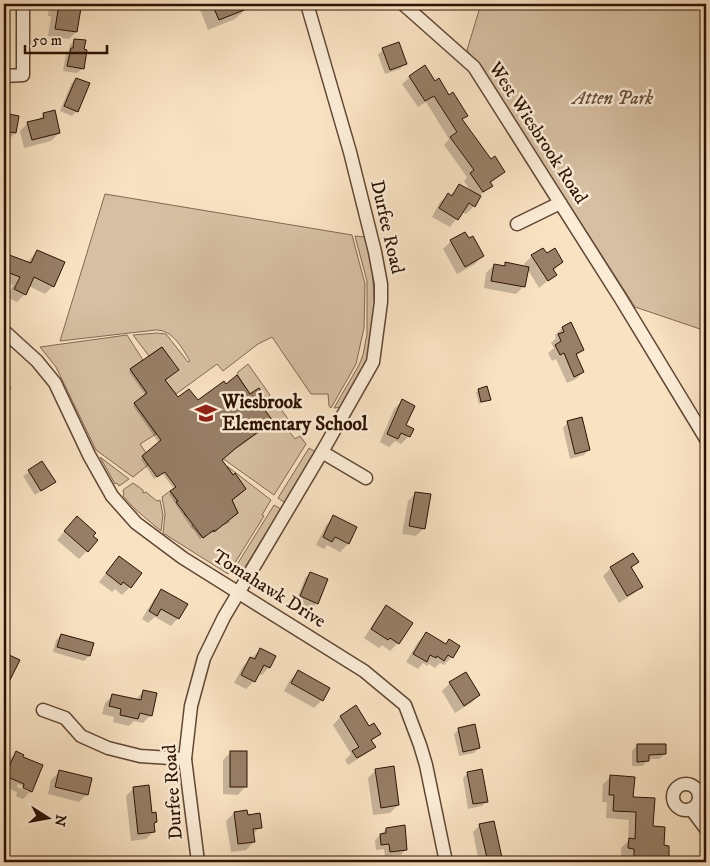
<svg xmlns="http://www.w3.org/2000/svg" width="710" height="866" font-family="'IM FELL DW Pica',serif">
<rect width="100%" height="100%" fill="#f9e2c2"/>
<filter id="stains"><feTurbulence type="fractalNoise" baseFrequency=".004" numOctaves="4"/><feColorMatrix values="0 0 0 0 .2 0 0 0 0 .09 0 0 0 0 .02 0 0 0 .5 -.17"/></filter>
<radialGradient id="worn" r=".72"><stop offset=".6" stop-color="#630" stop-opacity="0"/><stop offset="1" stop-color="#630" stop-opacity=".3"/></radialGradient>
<g fill="#d6bfa2" stroke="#826852">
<polygon points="481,4 706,4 706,331 635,307 500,97 467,50"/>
<path d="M 105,194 L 352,235 L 365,284 L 364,328 L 356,364 L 331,408 L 329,406 L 328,394 L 311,394 L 272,337 L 258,344 L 223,371 L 217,364 L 176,394 L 165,380 L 178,370 L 162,347 L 149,356 L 133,335 L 157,333 L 166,334 L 188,362 L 190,361 C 182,348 173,330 156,330 L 60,341 Z"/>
<polygon points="355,236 365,237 372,268 375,313 367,362 343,407 334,408 359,365 363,355 367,334 367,281"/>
<polygon points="127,335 143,360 130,369 147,393 134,403 156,434 140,444 146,453 142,456 148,465 133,477 96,450 56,367 40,347"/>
<polygon points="248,364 270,395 266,399 259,388 250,394 237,374 238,372"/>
<polygon points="275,401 288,419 283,423 295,439 300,436 306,444 274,495 222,458 273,422 264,409"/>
<polygon points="309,448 316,452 285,503 278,498"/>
<polygon points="100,457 129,479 119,486 117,483 115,484"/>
<polygon points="227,466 271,500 262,515 264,516 228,574 163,533 165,514 162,497 170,491 186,513 184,514 186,516 188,515 194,524 192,526 203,538 213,530 215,531 217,530 217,528 229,522 228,520 238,513 232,500 246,489 235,474 233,475"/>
<polygon points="133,483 143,490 143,493 146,492 157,501 160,500 163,515 161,531 136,510 123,496 124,494 123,490"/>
<polygon points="274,505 281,509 240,575 233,571"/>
</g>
<g fill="#0003" fill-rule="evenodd">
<polygon points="52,4 75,4 76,32 69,39 48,36 51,16 48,16 49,7"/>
<polygon points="195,4 244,4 246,9 235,19 208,30 201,12"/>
<polygon points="75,40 83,68 77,73 63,71 66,54 68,52 70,45"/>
<polygon points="383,49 405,64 400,69 385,74 378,55"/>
<polygon points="410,77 434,83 448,96 466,116 461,120 491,161 504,172 490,184 491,186 479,196 474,206 466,214 462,212 450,227 432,217 440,202 448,195 450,196 460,185 471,192 464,181 467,177 444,145 449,139 426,102 418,107 402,84"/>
<polygon points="76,79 77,111 72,116 60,111 71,84"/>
<polygon points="4,114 18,117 15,133 7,141 4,140"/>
<polygon points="44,114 59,133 51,141 24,148 20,131 28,123 37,121"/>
<polygon points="451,241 482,256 475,264 457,274 443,249"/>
<polygon points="37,251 53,286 45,294 29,286 25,294 17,302 7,297 13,285 4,282 4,255 27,263"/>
<polygon points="546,255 562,262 553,271 556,274 539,288 527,268 524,286 516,294 484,288 486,273 494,265 503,267 506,264 527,268 524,264 532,256"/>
<polygon points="562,328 583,350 576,356 583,372 576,379 567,383 556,359 552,361 548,353 554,348 551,343 556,338 555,335"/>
<polygon points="131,370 164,380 177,398 198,402 250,396 263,409 232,450 221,460 235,515 212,533 211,532 200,539 193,529 192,529 169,494 174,489 162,473 154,479 141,459 159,443 133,406 146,396 129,372"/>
<polygon points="4,380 12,388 4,397"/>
<polygon points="486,388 489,399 479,404 476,392"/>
<polygon points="402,401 404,426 409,436 401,444 395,441 389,447 380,442 394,409"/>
<polygon points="568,422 589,450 584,455 570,459 563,428"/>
<polygon points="42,463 54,482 35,495 23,476"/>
<polygon points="416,493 424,528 416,536 402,534 408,501"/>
<polygon points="334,517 356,528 348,544 340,552 327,545 324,549 316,545 326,525"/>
<polygon points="69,526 87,551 79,559 57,540"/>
<polygon points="119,557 130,587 122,595 115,589 112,592 99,582"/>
<polygon points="638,562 631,569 641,586 633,594 619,603 603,576 611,568"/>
<polygon points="310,573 317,603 312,608 296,602 305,578"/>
<polygon points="162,591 178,618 171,626 155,617 148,623 142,619 154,599"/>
<polygon points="387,607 398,643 390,651 382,645 379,648 364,638 379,615"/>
<polygon points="426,634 445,645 449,641 452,657 444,665 440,663 435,668 429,664 427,666 423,663 418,669 406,662 418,642"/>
<polygon points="61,635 92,644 89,656 84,661 53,652 56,640"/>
<polygon points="260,650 269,667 262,675 258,674 254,681 246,689 234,683 243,666"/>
<polygon points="298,672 328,689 322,700 314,708 284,691 290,680"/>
<polygon points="450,683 479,695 471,703 455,713 442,691"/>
<polygon points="144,691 151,715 143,723 134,721 129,726 113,722 114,717 102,714 105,703 113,695 136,699"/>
<polygon points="340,717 379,733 371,742 374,746 366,754 348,765 345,760 351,754 333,725"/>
<polygon points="459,729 479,748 474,753 459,756 454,734"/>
<polygon points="637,745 665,754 659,759 648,759 643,766 632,766 632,751"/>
<polygon points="231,752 245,787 238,795 223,794 223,760"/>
<path d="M 16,753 L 31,791 L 23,799 L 16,796 L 17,792 L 4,787 L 4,771 L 8,761 ZM 18,784 L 29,789 L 29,792 L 17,787 Z"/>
<polygon points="376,770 398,805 390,813 373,815 368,778"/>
<polygon points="59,772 87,794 79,802 48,794 51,780"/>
<polygon points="468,773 487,801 482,806 468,809 463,778"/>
<polygon points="611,777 652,827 663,847 668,847 667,862 627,862 627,856 621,856 621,848 628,841 629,820 606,818 607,802 602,802 603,784"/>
<polygon points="134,788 155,822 153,824 154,831 146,839 131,841 126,796"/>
<polygon points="234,813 247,816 260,827 253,835 254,842 246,850 231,852 226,821"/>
<polygon points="493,822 500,862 481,862 481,858 478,858 473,832 480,825"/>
<polygon points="386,829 406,849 401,855 385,856 384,849 376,850 375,840"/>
</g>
<g fill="#977e66" stroke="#2d1203">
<polygon points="59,4 76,4 75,7 81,8 77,32 55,29"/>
<polygon points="212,4 259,4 219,20"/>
<polygon points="74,39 86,40 84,49 87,50 84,69 67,66 71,48 73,48"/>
<polygon points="399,42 407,64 390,70 382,48"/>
<polygon points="425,65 435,81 439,78 449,95 453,92 468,116 462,119 491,159 495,156 505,172 490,182 493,186 483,192 470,173 474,170 450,137 457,132 434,96 425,101 409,76"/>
<polygon points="76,78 90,83 78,112 64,106"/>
<polygon points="55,110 60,133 32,140 27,122 44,118 43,113"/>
<polygon points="4,113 19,116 16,133 4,131"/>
<polygon points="459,184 481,196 475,207 469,203 458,220 439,208 448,193 452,196"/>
<polygon points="465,232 469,238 473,236 484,256 465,267 450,240"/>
<polygon points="543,248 547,253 555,248 563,262 553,269 557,275 548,281 531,255"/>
<polygon points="37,250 65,262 54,287 34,277 26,295 14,289 20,277 4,271 4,253 31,263"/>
<polygon points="505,262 529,267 525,287 491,281 494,264 505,266"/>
<polygon points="571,322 584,350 576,354 584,372 574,377 564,353 560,355 555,345 561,341 558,334 564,332 562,327"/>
<polygon points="162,347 179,370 165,380 178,397 189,389 198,400 224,381 226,384 237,375 250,394 259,388 269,405 264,409 273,421 236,448 222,460 233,475 235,473 246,489 232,500 238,513 214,532 214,530 203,538 176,502 178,501 170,491 176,487 165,472 157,477 142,456 161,440 134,403 147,393 130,369"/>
<polygon points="487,386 491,400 481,402 478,389"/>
<polygon points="402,399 415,406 406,425 414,429 410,437 401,433 398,439 387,434"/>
<polygon points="582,417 590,450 575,454 567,421"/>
<polygon points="42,461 56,482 41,491 28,470"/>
<polygon points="415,492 431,494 425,529 409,526"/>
<polygon points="333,515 357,527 349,544 335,537 332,542 323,537"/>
<polygon points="77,516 96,533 93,536 98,540 88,552 64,531"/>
<polygon points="633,553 639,562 631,567 643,587 627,596 610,567"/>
<polygon points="119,556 142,573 131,588 123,582 121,585 106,573"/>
<polygon points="310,572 328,579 318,604 300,596"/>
<polygon points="161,589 188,604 179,619 161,609 157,616 149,611"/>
<polygon points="386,605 413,623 399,644 390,638 388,640 371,629"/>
<polygon points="426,632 446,644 449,639 460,646 453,658 448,655 444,661 437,656 436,658 430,655 427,662 413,654"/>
<polygon points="61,634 94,643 90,656 57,647"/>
<polygon points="260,648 276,656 270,668 264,665 255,682 241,675 250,657 255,659"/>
<polygon points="7,654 20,660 4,692 4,661"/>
<polygon points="298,670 330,688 323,701 291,683"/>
<polygon points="466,672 480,695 464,706 449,682"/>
<polygon points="143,690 157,693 152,716 140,713 138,719 120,715 121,709 109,706 112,694 141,700"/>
<polygon points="356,705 369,726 374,723 381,734 371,740 376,747 357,758 352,751 359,747 340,716"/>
<polygon points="475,724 480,748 463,752 458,728"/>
<polygon points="637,744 666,744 666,754 649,755 649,761 637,762"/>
<polygon points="16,751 24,755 23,757 43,765 32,792 23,788 24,784 5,776"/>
<rect x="230" y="751" width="17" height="36"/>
<polygon points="394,766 399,805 381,808 375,769"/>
<polygon points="482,769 488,802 473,804 467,772"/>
<polygon points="59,770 92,778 88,795 55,787"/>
<polygon points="610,775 635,777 633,797 655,798 653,826 665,827 664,845 669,846 669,862 634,862 634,849 628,848 629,838 635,839 636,812 613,811 614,795 609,795"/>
<polygon points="149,785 152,813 156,812 157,822 154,823 155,832 138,834 133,787"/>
<polygon points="247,810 248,815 260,813 262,828 253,829 255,842 238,844 234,812"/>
<polygon points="494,821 503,862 488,862 479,824"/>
<polygon points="405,825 407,850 390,852 389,844 381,845 380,834 386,833 386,828"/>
</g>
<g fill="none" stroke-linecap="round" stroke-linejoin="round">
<g stroke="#604633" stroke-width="15">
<g id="minor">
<polyline points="403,4 474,67 621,299 706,439"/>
<polyline points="4,76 23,75 23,4"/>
<polyline points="517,224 560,203"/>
<polyline points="4,331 37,361 55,383 89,455 112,496 136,523 183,558 364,671 405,705 420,745 426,765 446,862"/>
<polyline points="322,452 366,478"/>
<polyline points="43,710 65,718 81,736 108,748 140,756 185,759"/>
<circle cx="686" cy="797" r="13"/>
<polyline points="691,809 706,829"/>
<polyline points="198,862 185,759 191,706 204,658 224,617 322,452 373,362 381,302 381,284 375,252 350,152 307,4"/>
</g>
</g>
<use href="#minor" stroke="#fbecd7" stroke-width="12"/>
</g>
<defs>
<g id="school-bare" transform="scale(1.725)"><path d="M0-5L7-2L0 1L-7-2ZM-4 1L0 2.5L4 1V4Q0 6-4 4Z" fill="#8f2418" stroke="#fbecd7" stroke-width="2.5" paint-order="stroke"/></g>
</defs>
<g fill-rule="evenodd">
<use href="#school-bare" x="206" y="413"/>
</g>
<g text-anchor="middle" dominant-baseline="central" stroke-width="5" stroke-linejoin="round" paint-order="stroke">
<g font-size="19" font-style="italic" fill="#684f3b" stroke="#fbecd7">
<text x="613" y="98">Atten Park</text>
</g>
<g font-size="19" fill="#2d1203" stroke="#fbecd7">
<text transform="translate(538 133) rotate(57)">West Wiesbrook Road</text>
<text transform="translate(387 227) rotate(77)">Durfee Road</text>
<text transform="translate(269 589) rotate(32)">Tomahawk Drive</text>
<text transform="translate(173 792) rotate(-94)">Durfee Road</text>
</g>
<g font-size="19" font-weight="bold" fill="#2d1203" stroke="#fbecd7" text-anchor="start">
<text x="222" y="402">Wiesbrook<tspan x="222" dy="22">Elementary School</tspan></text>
</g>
</g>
<rect width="710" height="866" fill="none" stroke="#f9e2c2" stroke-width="20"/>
<rect x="5" y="5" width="700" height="856" fill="none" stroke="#2d1203" stroke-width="2.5"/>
<rect x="10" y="10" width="690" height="846" fill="none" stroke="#2d1203"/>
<g transform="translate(48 818) rotate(101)" stroke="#fbecd7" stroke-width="4" paint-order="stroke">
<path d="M0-4L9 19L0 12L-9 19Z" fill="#2d1203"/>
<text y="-8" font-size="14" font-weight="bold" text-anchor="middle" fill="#2d1203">N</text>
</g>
<path d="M25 45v8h82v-8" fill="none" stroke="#2d1203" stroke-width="2.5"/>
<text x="32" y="45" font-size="15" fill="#2d1203" stroke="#fbecd7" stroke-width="4" paint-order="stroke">50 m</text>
<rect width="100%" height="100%" filter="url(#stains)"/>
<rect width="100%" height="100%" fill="url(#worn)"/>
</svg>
